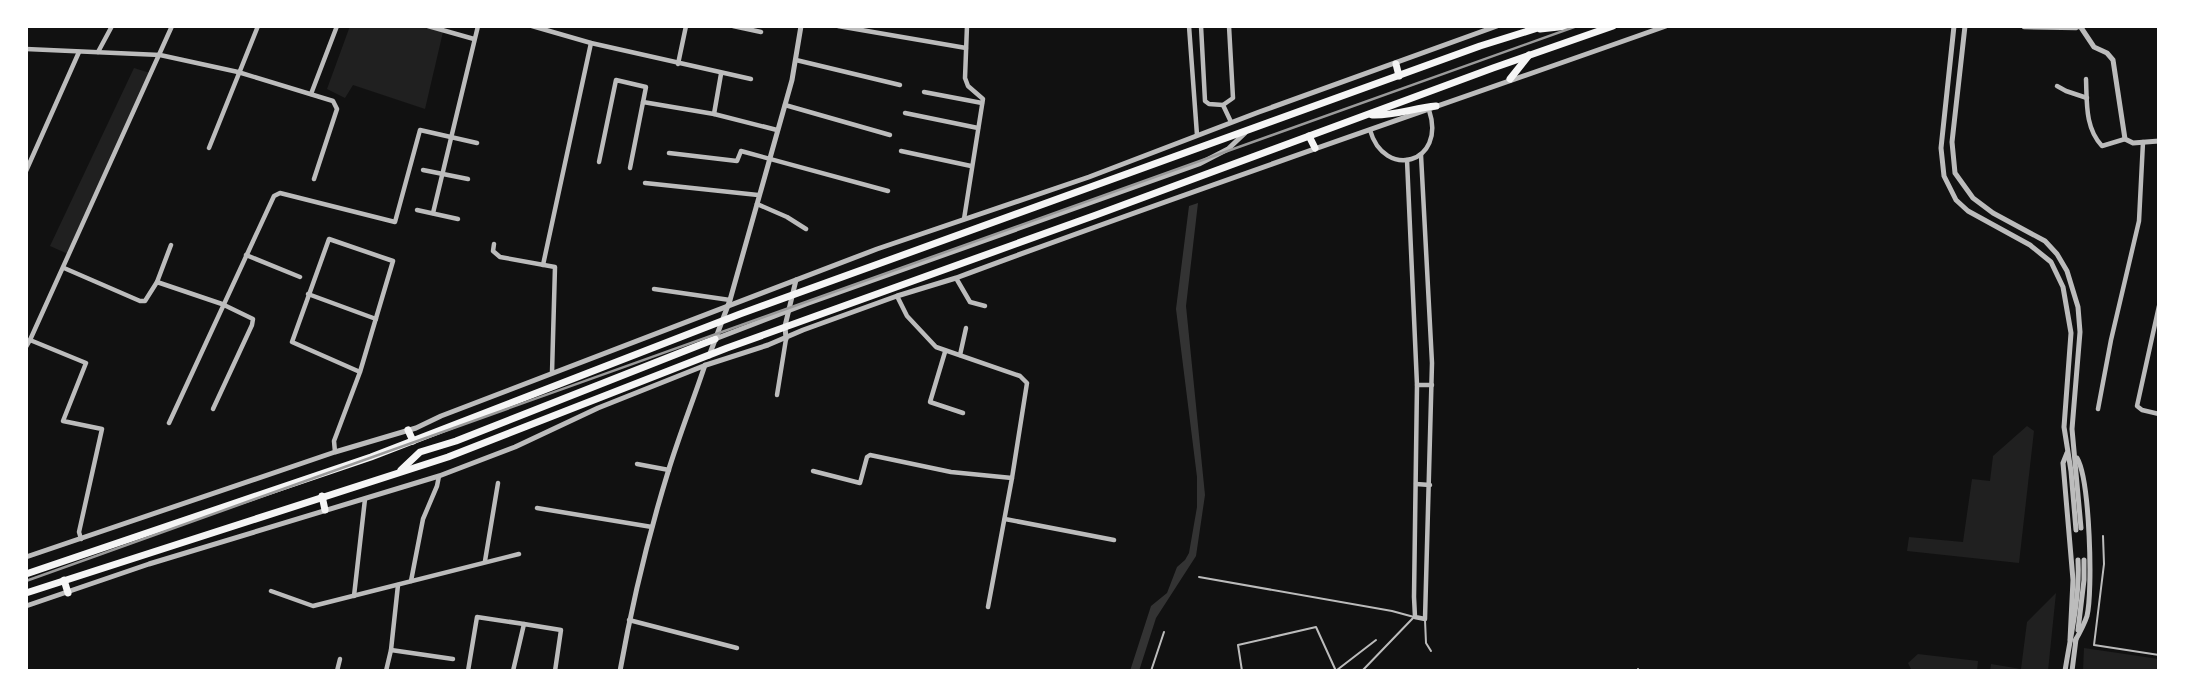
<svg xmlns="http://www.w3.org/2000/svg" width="2185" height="697" font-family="'IBM Plex Serif',serif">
<rect width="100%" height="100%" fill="#111"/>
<g fill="#202020">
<polygon points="350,26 422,26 443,32 425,109 353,85 345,98 327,89"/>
<polygon points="134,68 150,73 68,254 50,246"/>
<polygon points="2027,426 2034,431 2019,563 1907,551 1909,537 1963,542 1972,479 1990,481 1993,456"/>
<polygon points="2056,593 2048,671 1990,671 1991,664 2021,669 2027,622"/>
<polygon points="2084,648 2159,659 2159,671 2083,671"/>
<polygon points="1918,654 1978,661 1977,671 1912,671 1908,663"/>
</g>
<polygon fill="#333" points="1198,203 1186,306 1205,495 1196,556 1156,618 1139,671 1130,671 1151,606 1167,593 1177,567 1185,560 1189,553 1197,507 1197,477 1176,309 1189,206"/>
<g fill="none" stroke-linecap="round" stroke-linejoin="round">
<g stroke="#bcbcbc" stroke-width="2">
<polyline points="2103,536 2104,564 2094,645 2159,655"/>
<polyline points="1199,577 1392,611 1414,617"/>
<polyline points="1425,620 1426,643 1431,651"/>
<polyline points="1337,670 1376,640"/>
<polyline points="1442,670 1443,671"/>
<polyline points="1151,671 1164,632"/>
<polyline points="1242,671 1238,645 1316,627 1336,671"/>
<polyline points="1362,671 1414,617"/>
<polyline points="1638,671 1638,669"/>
</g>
<g stroke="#bcbcbc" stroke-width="4.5">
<polyline points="428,26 474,39"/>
<polyline points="532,26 591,43 751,79"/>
<polyline points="733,26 761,32"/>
<polyline points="838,26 966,48"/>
<polyline points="1189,26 1197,135"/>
<polyline points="1201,26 1205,101 1209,104 1223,105"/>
<polyline points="1229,26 1233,98 1223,105 1231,122"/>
<polyline points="2024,27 2076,28 2080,26"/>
<polyline points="26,49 160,55 238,72 333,101 337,109 314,179"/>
<polyline points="98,52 112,26"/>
<polyline points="796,60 900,85"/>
<polyline points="678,64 686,26"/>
<path d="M 2086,79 C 2087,103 2085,128 2102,146 L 2125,139"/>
<polyline points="2057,86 2066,91 2087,98"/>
<polyline points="924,92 982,103"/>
<polyline points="311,94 337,26"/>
<polyline points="643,102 714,114 777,130"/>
<polyline points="785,105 890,135"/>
<polyline points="905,113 978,128"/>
<polyline points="714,114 721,74"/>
<path d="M 1370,130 C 1384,180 1447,164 1429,110"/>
<polyline points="209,148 258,26"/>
<polyline points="901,151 971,166"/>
<polyline points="669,153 737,161 741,151 888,191"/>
<polyline points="1407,160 1417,385 1414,597 1415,617 1425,619 1432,363 1421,155"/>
<polyline points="599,162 616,80 646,87 630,168"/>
<polyline points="423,170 468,179"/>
<polyline points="26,171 79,52"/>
<polyline points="645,183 758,195"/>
<polyline points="757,204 787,217 806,229"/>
<polyline points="417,210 458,219"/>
<polyline points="433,213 478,26"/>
<polyline points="964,219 983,99 968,86 965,78 967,26"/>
<polyline points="494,244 493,251 500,257 555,267 552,373"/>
<polyline points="246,255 300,277"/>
<polyline points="543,265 591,43"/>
<polyline points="64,268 140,301 145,301 157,282 171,245"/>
<polyline points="956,278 970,302 985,306"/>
<polyline points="157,282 222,304 253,319 252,325 213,409"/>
<polyline points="654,289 730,300"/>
<polyline points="308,294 376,319"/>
<polyline points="897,296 907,316 936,347 1020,376 1027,383 1012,478 988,607"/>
<polyline points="2159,306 2137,406 2142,410 2159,414"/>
<polyline points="26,347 30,340"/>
<polyline points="945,352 930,402 963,413"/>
<polyline points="960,355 966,328"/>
<polyline points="1417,385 1432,385"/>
<polyline points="777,395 786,339"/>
<polyline points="2098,409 2111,340 2139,221 2143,142"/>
<polyline points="169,423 274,196 280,193 395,222 420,130 477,143"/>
<polyline points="335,452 334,441 360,372 393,261 329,239 292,342 360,372"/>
<polyline points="637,464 669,470"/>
<polyline points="813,471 860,483 867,457 870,455 951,472 1012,478"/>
<polyline points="1416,484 1430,485"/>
<polyline points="537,508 652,527"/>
<polyline points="1005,519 1114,540"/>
<polyline points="81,539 79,532 102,429 63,421 86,363 30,340 172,26"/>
<polyline points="485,561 498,483"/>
<polyline points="411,581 423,519 437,486 439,476"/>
<polyline points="271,591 313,606 519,554"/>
<polyline points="354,596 365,499"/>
<polyline points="629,620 737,648"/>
<polyline points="391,650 453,659"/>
<polyline points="337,671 340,659"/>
<polyline points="386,671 391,650 398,585"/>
<polyline points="468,671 477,617 524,624"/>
<polyline points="513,671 524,624 561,630 555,671"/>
</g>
<g stroke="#bcbcbc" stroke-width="5">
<polyline points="1954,26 1941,148 1944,176 1956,200 1968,211 2030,245 2051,262 2063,287 2071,333 2064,427 2071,471 2076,530"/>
<polyline points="1965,26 1952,142 1955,173 1973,198 1993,213 2045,241 2057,254 2067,271 2078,307 2080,332 2072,429 2081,528"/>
<polyline points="2080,26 2094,47 2107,53 2113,60 2125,139 2133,143 2159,141"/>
<polyline points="715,339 806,304 1199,164 1228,149 1245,133"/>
<polyline points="786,339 785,326 796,280"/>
<polyline points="709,356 730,300 792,80 801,26"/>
<polyline points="2067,453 2063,463 2073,580 2070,640"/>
<polyline points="26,557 335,452 416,428 441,416 877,249 1089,177 1259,112 1497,26"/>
<path d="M 26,606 L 149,564 L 439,476 L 515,447 L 598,408 L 706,365 L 768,345 L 803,330 L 897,296 L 956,278 C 1191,190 1429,110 1666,26"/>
<polyline points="2078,630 2084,580 2084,560"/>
<path d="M 2075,641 C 2079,634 2084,625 2087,616 C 2093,591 2090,480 2077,458"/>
<path d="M 620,671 C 632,604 648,537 668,472 C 679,436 693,401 705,365"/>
<path d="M 2065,671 C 2071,633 2080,598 2078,560"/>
<polyline points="2072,671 2076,639"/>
</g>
<g stroke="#f5f5f5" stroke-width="7">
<polyline points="1540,29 1568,26"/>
<polyline points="1396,64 1399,76"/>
<polyline points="1510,79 1529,55"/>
<path d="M 1372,115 C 1394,116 1414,108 1436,106"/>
<polyline points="1309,136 1315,148"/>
<polyline points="408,430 413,441"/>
<polyline points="401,470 420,452 456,441 715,339"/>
<polyline points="322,496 325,510"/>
<polyline points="26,574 371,457 740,314 1480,46 1544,26"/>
<polyline points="64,580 68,593"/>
<polyline points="26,593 448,457 727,348 1096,215 1493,68 1613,26"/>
</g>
<polyline stroke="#9a9a9a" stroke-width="2.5" points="26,581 1577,26"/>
</g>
<rect width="2185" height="697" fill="none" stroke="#ffffff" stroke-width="56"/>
</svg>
